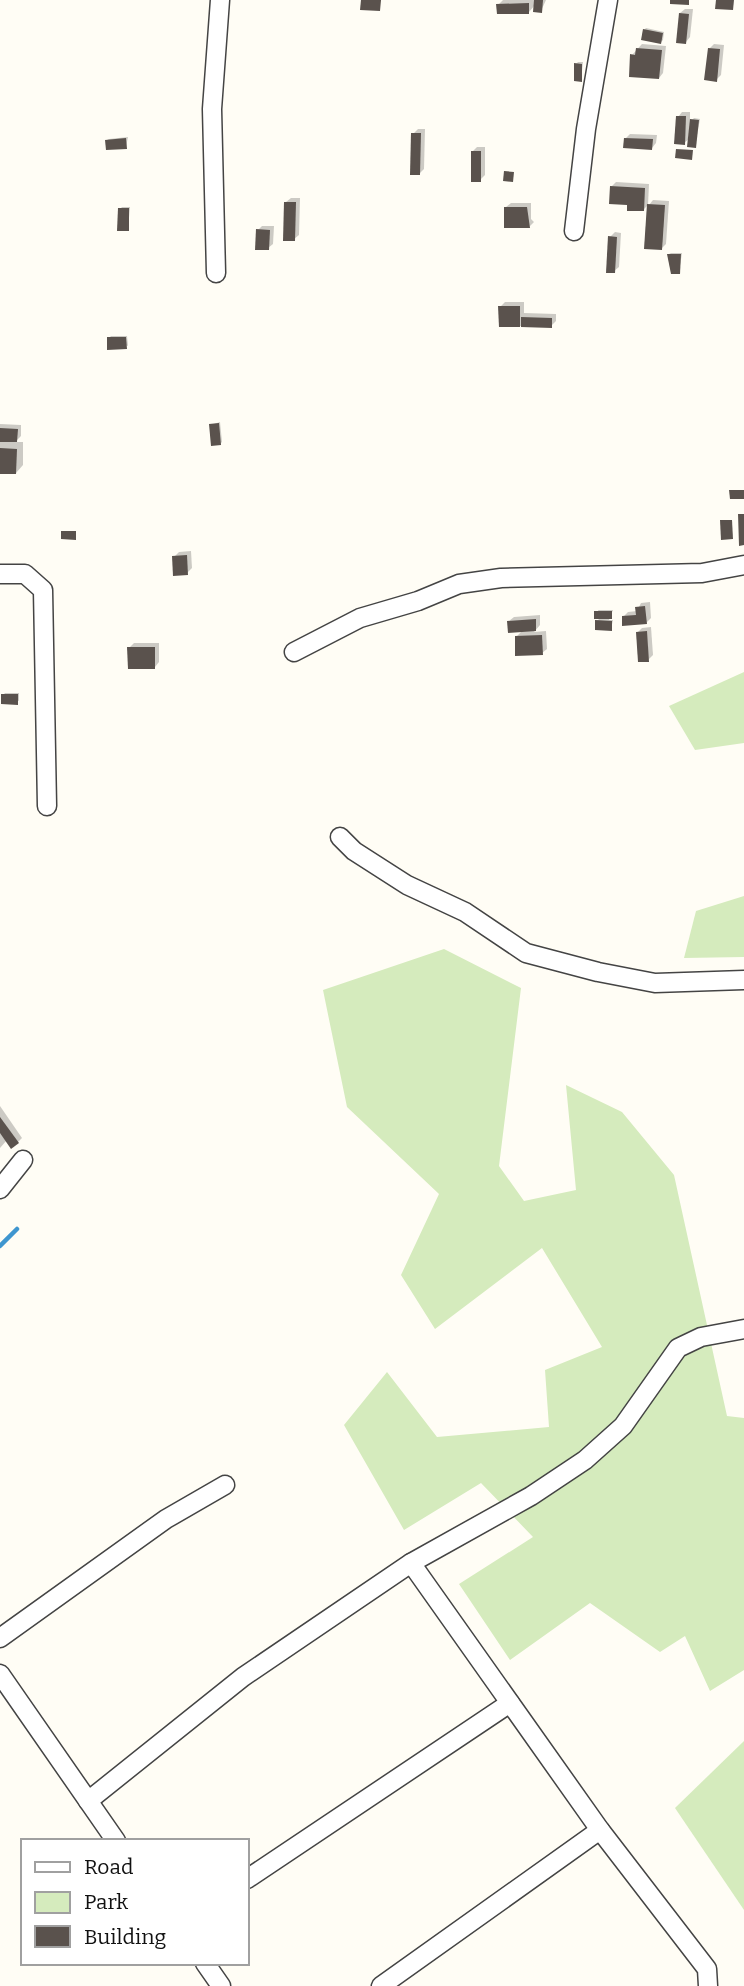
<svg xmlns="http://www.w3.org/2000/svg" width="744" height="1986" font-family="Bitter,serif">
<rect width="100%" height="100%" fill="#fffdf5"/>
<g fill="#d5ebbd">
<polygon points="744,672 744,743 695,750 669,706"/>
<polygon points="744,896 744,957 684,958 696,911"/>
<polygon points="444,949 521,988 499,1166 524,1201 576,1190 566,1085 622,1112 674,1175 727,1416 744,1418 744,1670 710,1691 685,1636 660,1652 590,1603 510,1660 459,1584 533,1537 481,1483 404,1530 344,1425 387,1372 437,1437 549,1427 545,1370 602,1347 542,1248 435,1329 401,1275 439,1194 347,1107 323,990"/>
<polygon points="744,1741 744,1910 675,1808"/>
</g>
<g fill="#0003">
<polygon points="503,0 546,0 541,11 535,5 529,12 498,5"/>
<polygon points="685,9 693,9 690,37 686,42 680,13"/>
<polygon points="646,28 664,32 663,40 661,42 644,30"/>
<polygon points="642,44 666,46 663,73 659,78 632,55"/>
<polygon points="714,44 724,45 721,75 716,80 709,49"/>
<polygon points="578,62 583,62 581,80 576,64"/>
<polygon points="682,112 690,112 690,122 694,118 700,119 695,146 690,138 684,143 678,117"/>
<polygon points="418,129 425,129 424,169 419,174 413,134"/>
<polygon points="630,134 657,135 656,143 652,148 625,139"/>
<polygon points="128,137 126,147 107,140 109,139"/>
<polygon points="477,147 485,147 485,175 480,180 472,152"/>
<polygon points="616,182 649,184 648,205 643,210 629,204 611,187"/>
<polygon points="291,198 300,198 299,235 294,239 286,202"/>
<polygon points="653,200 669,201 666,244 661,249 649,205"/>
<polygon points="511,203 531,203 531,219 534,222 529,227 506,207"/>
<polygon points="122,207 130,207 128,229 120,209"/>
<polygon points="262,226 274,226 273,244 268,248 258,230"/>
<polygon points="615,232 621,233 619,267 614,271 610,237"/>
<polygon points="671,253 682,253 679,272 669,254"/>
<polygon points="505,302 524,302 524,313 556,314 556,321 551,326 500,326 500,307"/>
<polygon points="111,336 127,336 128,346 109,338"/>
<polygon points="220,422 222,442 220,444 211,425"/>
<polygon points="0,424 21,425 21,436 15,442 23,442 23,465 16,473 0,472"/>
<polygon points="191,551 192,568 187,573 174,557 179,552"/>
<polygon points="650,602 651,618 646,623 623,617 628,612 637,611 641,603"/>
<polygon points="598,610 613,610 609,620 613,620 611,629 597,621 601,617"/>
<polygon points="540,615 540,625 534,632 546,631 547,649 542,653 516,637 523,630 509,621 514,617"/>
<polygon points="651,627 653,655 648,660 637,633 642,628"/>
<polygon points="134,643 159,643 159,662 155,667 129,648"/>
<polygon points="5,693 19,693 19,701 3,695"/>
<polygon points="0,1106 22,1138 18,1142 7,1140 0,1148"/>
</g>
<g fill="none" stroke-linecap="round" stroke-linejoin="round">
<polyline stroke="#3f96cf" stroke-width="4.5" points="0,1246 17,1229"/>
</g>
<g fill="#5a524d">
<polygon points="361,0 381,0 380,11 360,10"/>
<polygon points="534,0 543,0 542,13 533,12"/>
<polygon points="670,0 689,0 689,5 670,4"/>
<polygon points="716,0 734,0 733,10 715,9"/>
<polygon points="529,3 529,14 497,14 496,4"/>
<polygon points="679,13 689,14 686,44 676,43"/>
<polygon points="643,29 663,33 661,44 641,40"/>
<polygon points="636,48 662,50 659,79 629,77 630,54 635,55"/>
<polygon points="708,48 720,49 717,82 704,80"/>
<polygon points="574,63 582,64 582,82 574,81"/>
<polygon points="676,116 686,116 685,145 674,144"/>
<polygon points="690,119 699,120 696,148 687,147"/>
<polygon points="411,133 421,133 420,175 410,175"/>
<polygon points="126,138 127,149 106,150 105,140"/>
<polygon points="624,138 653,139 652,150 623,148"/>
<polygon points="676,149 693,150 692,160 675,158"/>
<rect x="471" y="151" width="10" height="31"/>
<polygon points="504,171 514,172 513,182 503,181"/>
<polygon points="610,186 645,188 644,211 627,211 627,205 609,204"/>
<polygon points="284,202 296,202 295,241 283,241"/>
<polygon points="647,204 665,205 662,250 644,249"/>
<polygon points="504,207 527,207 530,228 504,228"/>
<polygon points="118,208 129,208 129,231 117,231"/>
<polygon points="256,229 270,230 269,250 255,250"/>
<polygon points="608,236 617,237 615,273 606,273"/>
<polygon points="667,254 681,254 680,274 671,274"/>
<polygon points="498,306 520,306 520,327 499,327"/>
<polygon points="521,317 552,318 552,328 521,327"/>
<polygon points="107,337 126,337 127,349 107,350"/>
<polygon points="219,423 221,445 211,446 209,424"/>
<polygon points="0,428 18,429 17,442 0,442"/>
<polygon points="0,448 17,449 16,474 0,474"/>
<polygon points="729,490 744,490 744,499 730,499"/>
<polygon points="738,514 744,514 744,545 739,546"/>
<polygon points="720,520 732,520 733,539 721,540"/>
<polygon points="61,531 76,531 76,540 61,539"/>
<polygon points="187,555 188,575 173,576 172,556"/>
<polygon points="645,606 647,624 622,626 622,616 636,615 635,607"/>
<rect x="594" y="611" width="18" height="8"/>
<polygon points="536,619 536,631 508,633 507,621"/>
<polygon points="595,620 612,621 612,631 595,630"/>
<polygon points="647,631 649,662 638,662 636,632"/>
<polygon points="542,635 543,655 515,656 515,636"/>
<polygon points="127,647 155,647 155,669 128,669"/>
<polygon points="1,694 18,694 18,705 1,704"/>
<polygon points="0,1117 19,1143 11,1149 0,1133"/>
</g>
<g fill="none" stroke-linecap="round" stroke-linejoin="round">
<g stroke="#444" stroke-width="21">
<g id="minor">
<polyline points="574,231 586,129 608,0"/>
<polyline points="216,273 212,109 220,0"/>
<polyline points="0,574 25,574 43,590 47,806"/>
<polyline points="294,652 360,618 418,601 459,584 501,578 702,573 744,565"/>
<polyline points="340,837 354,851 407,885 465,912 526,953 598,972 655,983 744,980"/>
<polyline points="0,1189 23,1160"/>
<polyline points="411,1563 600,1830 707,1969 708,1986"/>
<polyline points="0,1638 166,1519 225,1485"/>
<polyline points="0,1674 116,1841"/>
<polyline points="88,1801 243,1677 411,1563 531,1496 585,1460 623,1426 678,1348 701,1337 744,1329"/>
<polyline points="247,1879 510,1703"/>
<polyline points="205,1963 221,1986"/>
<polyline points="381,1986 600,1830"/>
</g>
</g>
<use href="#minor" stroke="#fff" stroke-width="18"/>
</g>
<rect x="21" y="1839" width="228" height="126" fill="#ffffff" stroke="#a0a0a0" stroke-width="2"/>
<rect x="35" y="1862" width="35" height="10" fill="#ffffff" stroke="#a0a0a0" stroke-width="2"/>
<text x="84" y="1874" font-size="21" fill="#111111">Road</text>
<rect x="35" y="1892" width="35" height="21" fill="#d5ebbd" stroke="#a0a0a0" stroke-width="2"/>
<text x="84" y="1909" font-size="21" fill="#111111">Park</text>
<rect x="35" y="1926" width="35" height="21" fill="#5a524d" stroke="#a0a0a0" stroke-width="2"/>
<text x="84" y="1944" font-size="21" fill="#111111">Building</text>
</svg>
